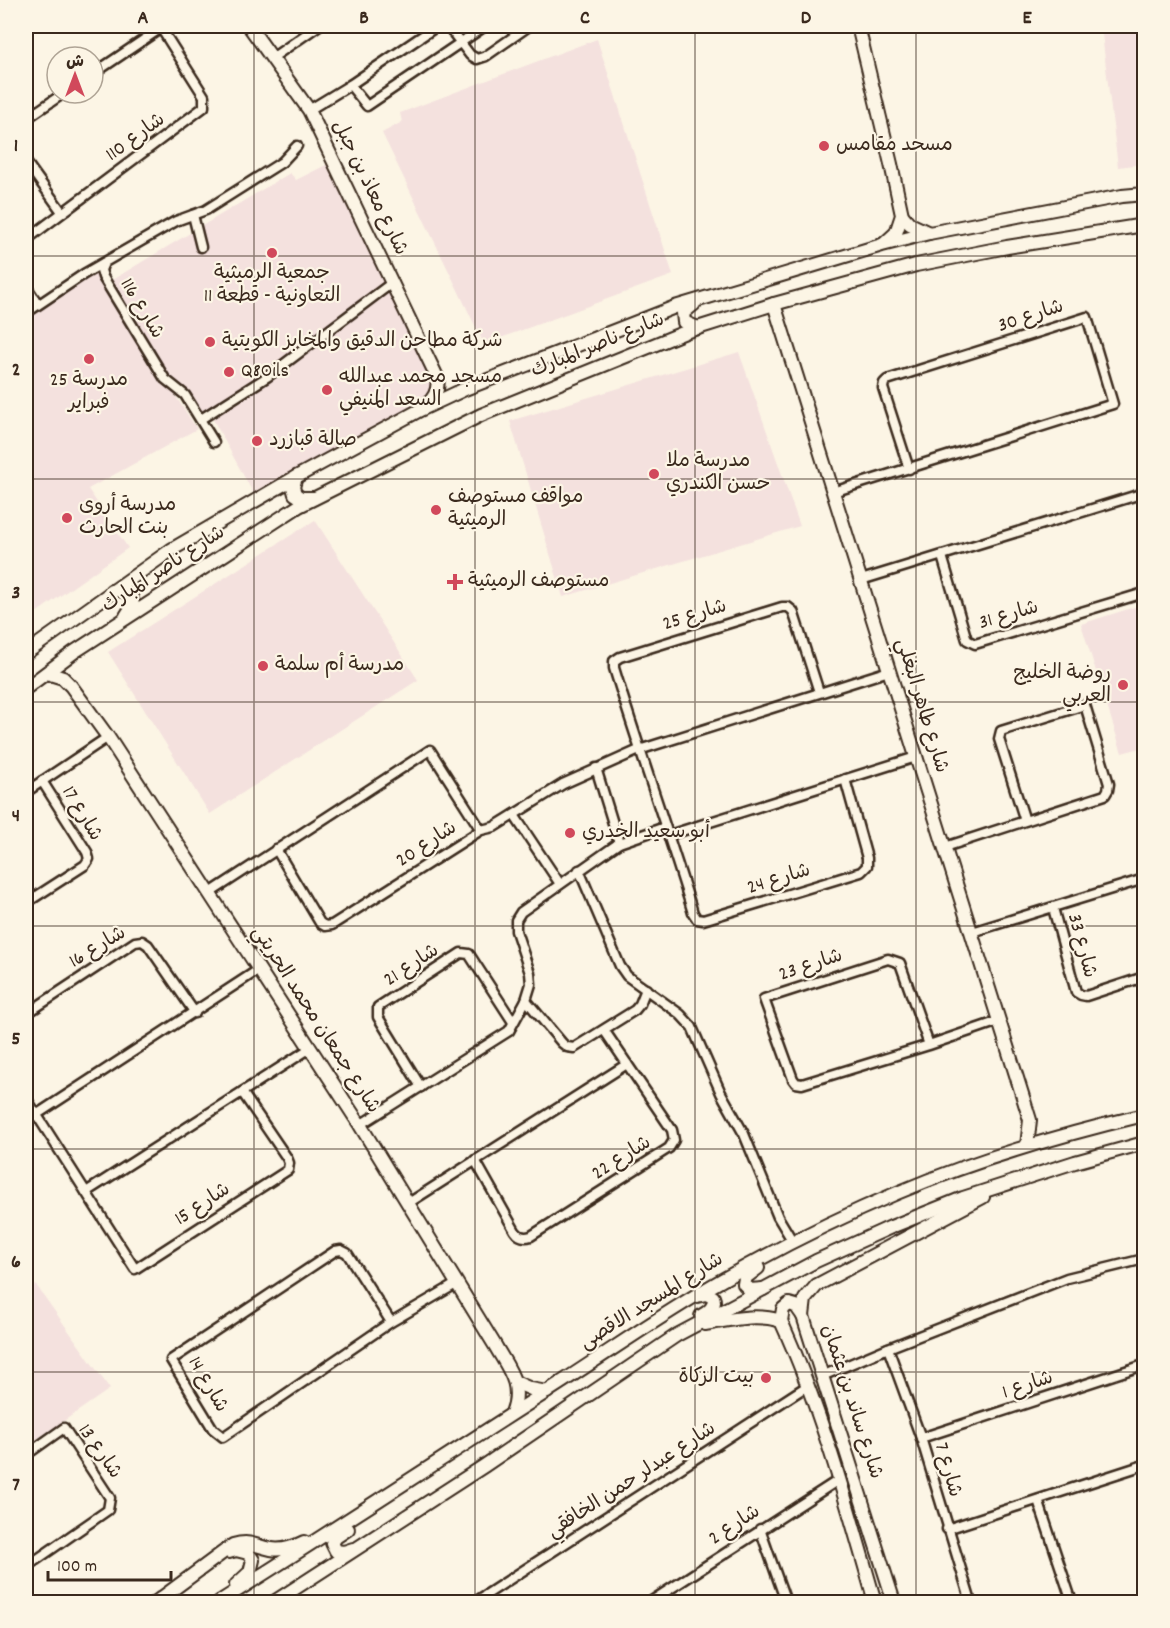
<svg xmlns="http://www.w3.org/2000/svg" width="1170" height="1628" font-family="Dekko,'Playpen Sans Arabic',sans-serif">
<rect width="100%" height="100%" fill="#fcf5e5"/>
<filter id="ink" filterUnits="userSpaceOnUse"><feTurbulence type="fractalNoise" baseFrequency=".0167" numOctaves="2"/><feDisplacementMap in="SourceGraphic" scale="12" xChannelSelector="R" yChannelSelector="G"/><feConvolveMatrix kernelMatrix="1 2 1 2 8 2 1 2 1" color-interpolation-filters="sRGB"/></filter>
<g filter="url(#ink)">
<g fill="#f4e1de">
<polygon points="1101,26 1144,26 1144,164 1118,167"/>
<polygon points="597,39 673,275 484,344 382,133 402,122 400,113"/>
<polygon points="334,161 437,377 429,403 257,500 210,414 201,419 183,393 167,383 197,429 88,489 128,548 26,620 26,319 96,272 149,355 107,283 290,173 296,180"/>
<polygon points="739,352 800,526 563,597 510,421"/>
<polygon points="315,520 418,680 210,814 108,652"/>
<polygon points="1144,604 1144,747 1122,753 1081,624"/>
<polygon points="36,1285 110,1389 26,1447 26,1292"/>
</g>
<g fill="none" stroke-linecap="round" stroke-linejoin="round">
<g stroke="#3b2a1e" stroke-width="13">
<g id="street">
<polyline points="448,26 470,55 477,59 486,56 529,26"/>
<polyline points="272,58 318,26"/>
<polyline points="93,74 164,26"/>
<polyline points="350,85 367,106 485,26"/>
<polyline points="309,110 350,85 437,26"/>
<polyline points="26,119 64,93"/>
<polyline points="26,162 62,212"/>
<polyline points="193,215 201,247"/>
<polyline points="26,240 204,107 204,96 161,28"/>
<polyline points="104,263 101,270 103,277 165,379 185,395 214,442"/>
<polyline points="26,286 38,304"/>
<polyline points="26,313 84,274 176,221 206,210 282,162 297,146"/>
<polyline points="201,419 267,377 393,282"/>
<polyline points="833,492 1113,404 1087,317 887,380 884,383 883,388 909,469"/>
<polyline points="942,556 967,640 975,644 1144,593"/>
<polyline points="861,580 1144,493"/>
<path d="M 819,692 L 793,611 L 788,607 L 782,607 L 620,657 L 614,661 L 614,668 C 639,750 668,831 693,913 L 697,919 L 703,920 L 861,872 L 867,866 L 867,858 L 845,779"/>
<polyline points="596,768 619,843"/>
<polyline points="26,792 108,737"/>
<polyline points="514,815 560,884"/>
<polyline points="669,835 916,757"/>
<polyline points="945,847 1105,795 1108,790 1109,784 1085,705 1001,731 999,739 1025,821"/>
<polyline points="276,849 320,923 325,926 332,925 481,830 494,827 563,784 639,750 889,671"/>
<polyline points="579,870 620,966 627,976 680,1014 692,1027 721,1093 744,1134 778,1217 793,1242"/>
<polyline points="210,893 430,750 481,830"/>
<polyline points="26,903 85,865 89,859 87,852 42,781"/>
<polyline points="1053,908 1076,992 1081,995 1086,996 1144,977"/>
<polyline points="972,932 1144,879"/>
<polyline points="526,1000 562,1043 567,1047 574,1048 635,1010 640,1004 646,989"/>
<polyline points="26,1014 135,942 142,941 148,945 195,1013"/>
<polyline points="929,1045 900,963 888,959 764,999 793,1079 796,1083 802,1084 929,1045 999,1021"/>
<polyline points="421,1087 378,1017 378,1007 461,953 469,954 513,1022"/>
<polyline points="26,1098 135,1269 288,1170 289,1163 287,1158 242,1092"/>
<polyline points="36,1115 258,970"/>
<polyline points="360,1125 509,1031 526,1000 531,984 530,973 516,931 516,920 521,912 619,843 665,827"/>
<path d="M 475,1160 L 515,1231 C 519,1237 525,1238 531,1236 L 669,1148 L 674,1140 L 672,1130 L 604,1030"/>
<polyline points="86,1192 309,1049"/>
<polyline points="407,1204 627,1064"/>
<polyline points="391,1322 347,1253 341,1250 335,1251 171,1360 213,1429 223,1437 391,1322 456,1284"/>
<polyline points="888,1348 921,1438 971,1602"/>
<polyline points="822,1376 888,1348 1067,1278 1144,1259"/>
<polyline points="921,1438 1144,1365"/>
<polyline points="26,1455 64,1428 110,1498 108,1510 26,1567"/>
<polyline points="1038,1500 1072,1602"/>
<polyline points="760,1529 786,1602"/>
<polyline points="947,1529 1144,1465"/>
<polyline points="475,1602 807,1386"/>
<polyline points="650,1602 840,1479"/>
</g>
</g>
<g stroke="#3b2a1e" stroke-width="16">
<g id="secondary">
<path d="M 249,26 L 309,110 L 437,377 C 439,388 436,397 427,404"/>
<polyline points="858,26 891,164 902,215 896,233 884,244"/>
<polyline points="902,215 910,224 929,233"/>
<polyline points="694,304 683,313 684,322 698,328"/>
<polyline points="774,304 1022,1094 1030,1120 1027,1146"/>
<polyline points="296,477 293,487 295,494 301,498 314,498"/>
<polyline points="111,591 122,590 131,595 133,605 126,616"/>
<polyline points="26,653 171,550 296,477 420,410 465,389 675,307 882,245 929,233 1122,196 1144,194"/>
<path d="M 47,673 L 63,678 L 71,686 L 108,737 L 360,1125 L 496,1347 C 509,1370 523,1385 512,1413"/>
<polyline points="26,688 74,652 299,506 481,415 688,331 774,304 916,265 1007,247 1144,225"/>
<polyline points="758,1268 745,1278 744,1284 750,1290 763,1289"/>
<path d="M 697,1296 L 706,1294 L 713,1297 C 717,1306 708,1312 701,1316"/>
<polyline points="781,1321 783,1309 789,1304 796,1306 803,1316"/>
<path d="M 705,1324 C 731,1320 755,1313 781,1321 C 822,1411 848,1508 875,1602"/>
<polyline points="515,1382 531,1389 547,1392"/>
<polyline points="348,1529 336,1537 332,1543 336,1551 344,1552 353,1549"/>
<polyline points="229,1552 236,1550 248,1553 253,1560 250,1572 236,1585"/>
<path d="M 156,1602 L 233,1545 C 251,1540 254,1546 271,1549 C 282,1551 294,1547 304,1542"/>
<path d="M 219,1602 C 329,1533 438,1461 548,1391 C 606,1354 662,1314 722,1280 C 778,1248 838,1218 897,1193 C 977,1159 1060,1135 1144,1115"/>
<polyline points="274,1602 484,1466 677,1335 816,1261 891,1227 963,1198 1075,1162 1144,1143"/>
<polyline points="894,1602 803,1316 805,1299 817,1285 983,1197"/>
</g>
</g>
<use href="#street" stroke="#fcf5e5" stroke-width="8"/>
<use href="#secondary" stroke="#fcf5e5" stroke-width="12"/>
</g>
</g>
<path fill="none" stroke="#3b2a1e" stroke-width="1.5" stroke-opacity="0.55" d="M 254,26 L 254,1602M 475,26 L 475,1602M 695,26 L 695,1602M 916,26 L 916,1602M 26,256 L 1144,256M 26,479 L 1144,479M 26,702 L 1144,702M 26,926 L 1144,926M 26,1149 L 1144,1149M 26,1372 L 1144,1372"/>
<g fill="#d1495b" stroke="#fcf5e5" stroke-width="2">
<circle cx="824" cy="146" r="6"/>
<circle cx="272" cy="253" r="6"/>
<circle cx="210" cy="342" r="6"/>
<circle cx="89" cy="359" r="6"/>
<circle cx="229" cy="372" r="6"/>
<circle cx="327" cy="390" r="6"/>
<circle cx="257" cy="441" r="6"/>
<circle cx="654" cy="474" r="6"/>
<circle cx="436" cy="510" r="6"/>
<circle cx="67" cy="518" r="6"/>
<path d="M452 573h6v6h6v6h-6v6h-6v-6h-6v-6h6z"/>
<circle cx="263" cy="666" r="6"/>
<circle cx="1123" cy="685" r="6"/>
<circle cx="570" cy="833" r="6"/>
<circle cx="766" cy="1378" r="6"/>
</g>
<g text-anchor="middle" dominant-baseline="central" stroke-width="4.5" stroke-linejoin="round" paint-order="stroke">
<g font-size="20" fill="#3b2a1e" stroke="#fcf5e5">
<text transform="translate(136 138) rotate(-36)">شارع 110</text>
<text transform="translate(369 188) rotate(64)">شارع معاذ بن جبل</text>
<text transform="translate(141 309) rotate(59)">شارع 116</text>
<text transform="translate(1031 317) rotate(-18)">شارع 30</text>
<text transform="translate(598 346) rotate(-22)">شارع ناصر المبارك</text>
<text transform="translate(164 570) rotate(-33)">شارع ناصر المبارك</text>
<text transform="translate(695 616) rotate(-17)">شارع 25</text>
<text transform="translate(1009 616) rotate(-16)">شارع 31</text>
<text transform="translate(921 706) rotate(73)">شارع طاهر البغلي</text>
<text transform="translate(81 814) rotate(59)">شارع 17</text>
<text transform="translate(427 845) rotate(-33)">شارع 20</text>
<text transform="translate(779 880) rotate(-17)">شارع 24</text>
<text transform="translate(1081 946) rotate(75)">شارع 33</text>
<text transform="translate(98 948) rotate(-31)">شارع 16</text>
<text transform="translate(412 966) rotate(-33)">شارع 21</text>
<text transform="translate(811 966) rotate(-18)">شارع 23</text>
<text transform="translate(315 1020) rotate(57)">شارع جمعان محمد الحريتي</text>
<text transform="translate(622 1159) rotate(-32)">شارع 22</text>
<text transform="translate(203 1205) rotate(-33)">شارع 15</text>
<text transform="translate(652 1302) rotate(-32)">شارع المسجد الاقصى</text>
<text transform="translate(207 1385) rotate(60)">شارع 14</text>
<text transform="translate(1028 1386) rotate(-18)">شارع 1</text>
<text transform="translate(851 1402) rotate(72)">شارع ساند بن عثمان</text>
<text transform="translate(99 1452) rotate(55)">شارع 13</text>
<text transform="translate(947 1470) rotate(74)">شارع 7</text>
<text transform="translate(632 1481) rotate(-33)">شارع عبدلر حمن الخافقي</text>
<text transform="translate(735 1526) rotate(-33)">شارع 2</text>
</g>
<g font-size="20" fill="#3b2a1e" stroke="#fcf5e5" text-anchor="start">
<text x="836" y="146">مسحد مقامس</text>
<text x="272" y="274" text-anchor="middle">جمعية الرميثية<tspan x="272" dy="23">التعاونية - قطعة 11</tspan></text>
<text x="222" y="342">شركة مطاحن الدقيق والمخابز الكويتية</text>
<text x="241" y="372">Q8Oils</text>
<text x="339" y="378">مسجد محمد عبدالله<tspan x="339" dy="23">السعد المنيفي</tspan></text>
<text x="89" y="381" text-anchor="middle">مدرسة 25<tspan x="89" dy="23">فبراير</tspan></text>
<text x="269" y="441">صالة قبازرد</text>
<text x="666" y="462">مدرسة ملا<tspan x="666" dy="23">حسن الكندري</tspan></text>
<text x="448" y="498">مواقف مستوصف<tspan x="448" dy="23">الرميثية</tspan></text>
<text x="79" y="506">مدرسة أروى<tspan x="79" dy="23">بنت الحارث</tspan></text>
<text x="468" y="582">مستوصف الرميثية</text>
<text x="275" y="666">مدرسة أم سلمة</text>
<text x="1111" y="674" text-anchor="end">روضة الخليج<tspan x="1111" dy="23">العربي</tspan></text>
<text x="582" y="833">أبو سعيد الخدري</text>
<text x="754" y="1378" text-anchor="end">بيت الزكاة</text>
</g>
</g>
<rect width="1170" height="1628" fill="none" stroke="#fcf5e5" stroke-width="66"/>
<g transform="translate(75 75)"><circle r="28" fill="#fcf5e5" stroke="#afa495" stroke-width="1.5"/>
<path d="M0-4.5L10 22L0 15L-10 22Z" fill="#d1495b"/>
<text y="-9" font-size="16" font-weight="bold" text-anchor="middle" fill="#3b2a1e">ش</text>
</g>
<path d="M48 1571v9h123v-9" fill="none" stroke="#3b2a1e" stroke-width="3"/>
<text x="57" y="1571" font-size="18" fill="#3b2a1e" stroke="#fcf5e5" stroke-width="4.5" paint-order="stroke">100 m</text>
<rect x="33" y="33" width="1104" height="1562" fill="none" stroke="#3b2a1e" stroke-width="2"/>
<g font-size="20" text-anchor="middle" font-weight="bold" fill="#3b2a1e">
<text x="143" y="23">A</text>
<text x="364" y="23">B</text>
<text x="585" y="23">C</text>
<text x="806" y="23">D</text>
<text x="1027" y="23">E</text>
<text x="16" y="151">1</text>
<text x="16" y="375">2</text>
<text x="16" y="598">3</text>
<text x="16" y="821">4</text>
<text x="16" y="1044">5</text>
<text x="16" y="1267">6</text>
<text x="16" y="1490">7</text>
</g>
</svg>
